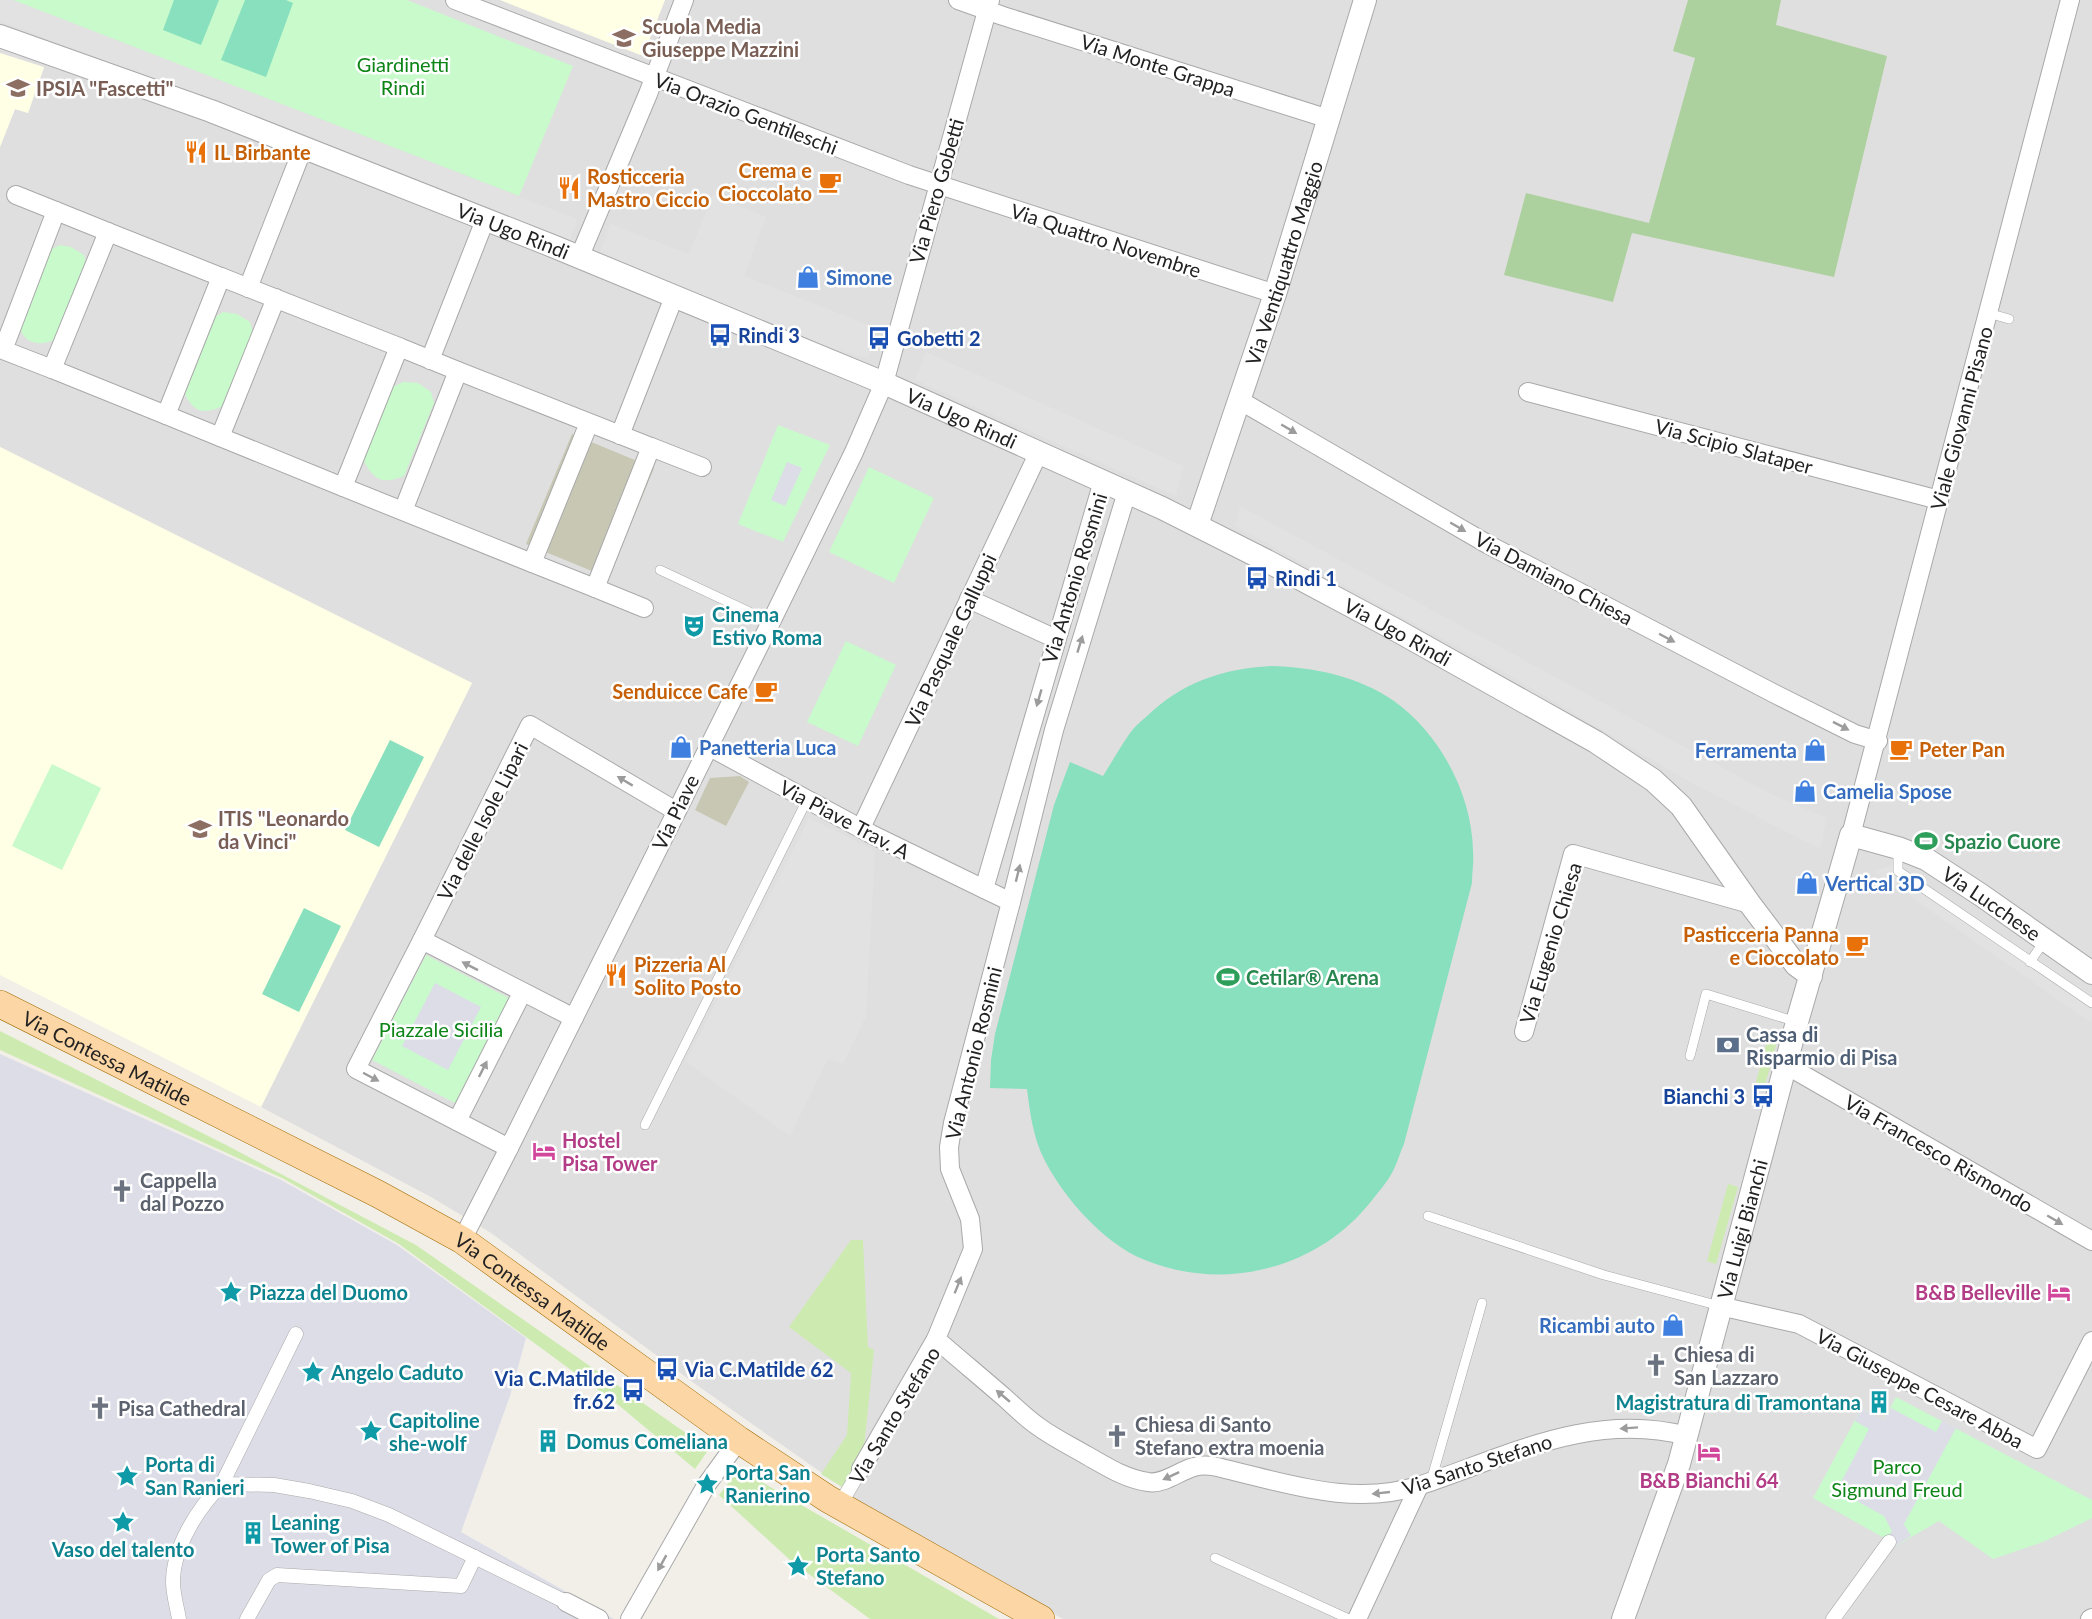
<svg xmlns="http://www.w3.org/2000/svg" width="2092" height="1619" font-family="Lato,sans-serif">
<rect width="100%" height="100%" fill="#f2efe9"/>
<polygon fill="#e0dfdf" points="0,0 2092,0 2092,1619 1063,1619 848,1498 842,1487 698,1386 491,1233 431,1197 261,1107 472,683 0,447 0,147 15,109 28,113 44,68 0,53"/>
<g fill="#ffffe5">
<polygon points="500,0 665,0 643,56"/>
<polygon points="0,53 44,67 28,113 15,109 0,147"/>
<polygon points="0,447 472,683 261,1107 0,975"/>
</g>
<g fill="#c7c7b4">
<polygon points="572,434 654,468 609,578 526,544"/>
<polygon points="740,776 749,782 726,826 695,810 710,778"/>
</g>
<g fill="#cdebb0">
<polygon points="0,1031 228,1146 416,1245 709,1449 695,1469 616,1403 399,1244 282,1178 0,1050"/>
<polygon points="1770,1031 1779,1034 1765,1085 1756,1082"/>
<polygon points="1728,1184 1738,1187 1716,1264 1707,1261"/>
<polygon points="851,1240 863,1240 868,1347 874,1350 864,1448 842,1487 821,1474 847,1435 851,1373 789,1327"/>
<polygon points="739,1469 999,1619 870,1619 790,1560 719,1495"/>
</g>
<polygon fill="#add19e" points="1688,0 1781,0 1776,25 1887,56 1834,277 1632,233 1613,302 1504,275 1526,193 1649,223 1695,58 1673,51"/>
<g fill="#c8facc">
<polygon points="13,0 407,0 573,66 519,196"/>
<path d="M 60,245 L 71,247 L 84,255 L 87,266 L 57,339 C 41,346 25,346 19,326 L 50,250 Z"/>
<path d="M 223,312 L 237,314 L 250,322 L 253,333 L 223,406 C 201,416 192,411 183,390 L 213,318 Z"/>
<path d="M 403,382 L 418,383 L 431,392 L 434,403 L 404,476 C 382,485 373,480 363,459 L 393,387 Z"/>
<polygon points="778,425 830,445 783,542 738,524"/>
<polygon points="869,467 934,498 894,583 829,552"/>
<polygon points="846,641 896,665 858,746 807,722"/>
<polygon points="52,764 101,788 62,870 12,846"/>
<polygon points="426,955 509,998 455,1103 372,1060"/>
<polygon points="1896,1397 2092,1500 2092,1518 2043,1542 1993,1559 1939,1521 1894,1547 1886,1539 1813,1498 1861,1409 1884,1420"/>
</g>
<g fill="#88e0be">
<polygon points="174,0 219,0 201,45 163,30"/>
<polygon points="245,0 286,0 293,3 266,77 221,60"/>
<path d="M 1271,666 C 1313,667 1358,676 1394,701 C 1440,734 1472,794 1473,851 C 1474,862 1472,873 1472,883 L 1404,1144 C 1400,1152 1398,1161 1394,1169 C 1389,1180 1380,1190 1373,1199 C 1320,1268 1226,1293 1145,1260 C 1104,1244 1063,1197 1044,1159 C 1033,1137 1030,1113 1027,1089 L 990,1088 L 991,1060 L 995,1034 L 1054,805 L 1070,762 L 1103,776 C 1112,762 1120,747 1130,733 C 1134,727 1140,722 1146,717 C 1182,682 1222,669 1271,666 Z"/>
<polygon points="390,740 424,757 379,847 345,830"/>
<polygon points="304,908 341,926 299,1012 262,994"/>
</g>
<g fill="#e2e2e2">
<polygon points="0,0 13,0 577,219 570,240 0,21"/>
<polygon points="713,195 766,217 744,276 876,328 868,358 826,347 598,257 611,224 689,254"/>
<polygon points="926,352 1183,466 1176,496 915,380"/>
<polygon points="1240,506 1771,794 1827,818 1820,849 1688,781 1504,672 1235,526"/>
<polygon points="809,818 875,851 866,1016 843,1064 828,1059 790,1136 686,1062"/>
<polygon points="1892,865 2092,1003 2092,1018 2090,1022 1874,871"/>
</g>
<g fill="#dddde8">
<polygon points="787,462 802,468 785,506 771,500"/>
<polygon points="435,983 481,1007 448,1070 402,1046"/>
<polygon points="0,1054 281,1180 397,1245 526,1338 510,1396 461,1532 614,1619 0,1619"/>
<polygon points="1891,1408 1936,1432 1942,1421 1956,1428 1904,1524 1911,1536 1894,1547 1886,1539 1892,1531 1884,1516 1837,1490 1869,1429 1855,1421 1861,1409 1884,1420"/>
</g>
<g fill="none" stroke-linecap="round" stroke-linejoin="round">
<g stroke="#a9a9a9" stroke-width="10">
<g id="service">
<polyline points="1988,313 2009,319"/>
<polyline points="660,570 771,622"/>
<polyline points="1898,850 1898,871 2092,1003"/>
<polyline points="2030,962 2045,940"/>
<polyline points="1690,1056 1706,994 1797,1022"/>
<polyline points="645,1125 807,800"/>
<polyline points="1428,1216 1604,1275 1720,1306"/>
<polyline points="1431,1481 1482,1303"/>
<polyline points="1215,1558 1349,1619"/>
</g>
</g>
<g stroke="#a9a9a9" stroke-width="15">
<g id="pedestrian">
<polyline points="222,1484 274,1485 309,1491 352,1501 389,1515 566,1602"/>
<polyline points="839,1506 861,1469"/>
<path d="M 179,1619 C 177,1607 173,1594 173,1582 C 173,1547 198,1508 222,1484 L 296,1334"/>
<polyline points="247,1619 269,1580 277,1575 461,1586 475,1557"/>
<polyline points="1833,1619 1889,1542"/>
</g>
</g>
<g stroke="#a9a9a9" stroke-width="20">
<g id="minor">
<polyline points="455,0 909,175 1275,294"/>
<polyline points="958,0 1003,16 1329,119"/>
<polyline points="16,195 56,211"/>
<polyline points="108,232 221,277"/>
<polyline points="579,258 648,94 684,0"/>
<polyline points="248,288 303,148"/>
<polyline points="276,298 220,437 166,415 221,277 399,347"/>
<polyline points="0,348 3,350 52,369 108,232 56,211 3,350"/>
<polyline points="430,360 485,220"/>
<polyline points="52,369 166,415"/>
<polyline points="458,371 651,447 595,588 532,563 589,423"/>
<polyline points="1528,392 1939,500"/>
<polyline points="1239,400 1489,545 1775,694 1855,734 1878,741"/>
<polyline points="620,435 674,297"/>
<polyline points="220,437 343,487"/>
<polyline points="651,447 702,467"/>
<polyline points="1103,481 984,889 1011,902 1054,730 1127,492"/>
<polyline points="403,511 458,371 399,347 343,487 532,563"/>
<polyline points="595,588 644,608"/>
<polyline points="969,599 1056,639"/>
<polyline points="708,746 871,834 984,889"/>
<polyline points="861,828 1039,452"/>
<polyline points="1851,835 2070,0"/>
<polyline points="422,940 530,725 676,811"/>
<polyline points="1524,1032 1573,854 1750,904"/>
<polyline points="1786,1065 2092,1241"/>
<polyline points="457,1121 522,993"/>
<polyline points="509,1148 356,1069 422,940 574,1018"/>
<polyline points="462,1240 509,1148 771,622 854,452 884,383 990,0"/>
<polyline points="1720,1306 1799,1324 2037,1449 2092,1341"/>
<path d="M 936,1339 C 959,1359 982,1378 1005,1398 C 1016,1408 1027,1419 1039,1427 C 1054,1438 1071,1446 1086,1455 C 1106,1466 1125,1479 1148,1482 C 1163,1485 1179,1471 1194,1467 C 1204,1464 1215,1466 1225,1469 C 1290,1484 1354,1507 1421,1485 C 1508,1456 1592,1411 1687,1436"/>
<polyline points="861,1469 936,1339 973,1249 970,1219 950,1169 949,1147 953,1123 1011,902"/>
<polyline points="566,1602 599,1619"/>
<polyline points="630,1619 707,1484 739,1440"/>
<polyline points="1357,1619 1419,1486"/>
<polyline points="2090,1619 2092,1618"/>
</g>
</g>
<g stroke="#a9a9a9" stroke-width="24">
<g id="tertiary">
<path id="s1" d="M 0,36 L 211,111 L 555,247 L 884,383 L 1162,508 L 1267,561 L 1396,630 L 1596,742 L 1653,780 L 1681,806 L 1750,904 L 1796,965 L 1811,976"/>
<path id="s2" d="M 1197,525 L 1275,294 L 1365,0"/>
<path id="s3" d="M 1623,1619 L 1679,1464 L 1797,1022 L 1851,835 L 1898,848 L 1926,859 L 1981,895 L 2092,973"/>
</g>
</g>
<g stroke="#a06b00" stroke-width="28">
<g id="primary">
<path id="s4" d="M 0,1004 L 378,1194 L 462,1240 L 739,1440 L 828,1499 L 1041,1619"/>
</g>
</g>
<use href="#service" stroke="#fff" stroke-width="9"/>
<use href="#pedestrian" stroke="#fff" stroke-width="14"/>
<use href="#minor" stroke="#fff" stroke-width="18"/>
<use href="#tertiary" stroke="#fff" stroke-width="22"/>
<use href="#primary" stroke="#fcd6a4" stroke-width="27"/>
</g>
<defs><path id="oneway-solid" d="M-6-.8H1V-3.2L6.5 0L1 3.2V.8H-6Z" transform="scale(1.5)"/></defs>
<g fill="#9c9c9c">
<use href="#oneway-solid" transform="translate(1289 429) rotate(30)"/>
<use href="#oneway-solid" transform="translate(1458 527) rotate(30)"/>
<use href="#oneway-solid" transform="translate(1667 638) rotate(28)"/>
<use href="#oneway-solid" transform="translate(1080 644) rotate(-73)"/>
<use href="#oneway-solid" transform="translate(1039 698) rotate(106)"/>
<use href="#oneway-solid" transform="translate(1841 726) rotate(27)"/>
<use href="#oneway-solid" transform="translate(625 781) rotate(-149)"/>
<use href="#oneway-solid" transform="translate(1018 873) rotate(-76)"/>
<use href="#oneway-solid" transform="translate(470 966) rotate(-153)"/>
<use href="#oneway-solid" transform="translate(483 1069) rotate(-63)"/>
<use href="#oneway-solid" transform="translate(371 1077) rotate(28)"/>
<use href="#oneway-solid" transform="translate(2055 1220) rotate(30)"/>
<use href="#oneway-solid" transform="translate(958 1285) rotate(-68)"/>
<use href="#oneway-solid" transform="translate(1003 1396) rotate(-140)"/>
<use href="#oneway-solid" transform="translate(1629 1428) rotate(176)"/>
<use href="#oneway-solid" transform="translate(1171 1476) rotate(155)"/>
<use href="#oneway-solid" transform="translate(1381 1493) rotate(174)"/>
<use href="#oneway-solid" transform="translate(662 1563) rotate(119)"/>
</g>
<defs>
<g id="school-bare" transform="scale(1.8)"><path d="M0-5L7-2L0 1L-7-2ZM-4 1L0 2.5L4 1V4Q0 6-4 4Z" fill="#8d6e63" stroke="#fff" stroke-width="2.5" paint-order="stroke"/></g>
<g id="restaurant-bare" transform="scale(1.8)"><path d="M-5-6h1v4h1v-4h1v4h1v-4h1v5L-1.5 .5V6h-2V.5L-5-1ZM5-6V6H3V1.5H1.5Q1.5-4 5-6Z" fill="#e8710a" stroke="#fff" stroke-width="2.5" paint-order="stroke"/></g>
<g id="cafe-bare" transform="scale(1.8)"><path d="M-5.5-4.5H6V0H3Q3 3.5 0 3.5H-2.5Q-5.5 3.5-5.5 0ZM3-3.2v2h1.7v-2ZM-6 4.5H4V6H-6Z" fill="#e8710a" stroke="#fff" stroke-width="2.5" paint-order="stroke"/></g>
<g id="shop-bare" transform="scale(1.8)"><path d="M-5-2.5h2.3a2.7 3.5 0 0 1 5.4 0H5L5.5 6h-11ZM-1.5-2.5h3a1.5 2.3 0 0 0-3 0Z" fill="#3f7fe0" stroke="#fff" stroke-width="2.5" paint-order="stroke"/></g>
<g id="bus-bare" transform="scale(1.8)"><path d="M-5-6H5V4H4V6H2V4H-2V6H-4V4H-5ZM-3.5-4V0h7V-4ZM-3.5 1.2v1.5H-2V1.2ZM2 1.2v1.5H3.5V1.2Z" fill="#1a4fb4" stroke="#fff" stroke-width="2.5" paint-order="stroke"/></g>
<g id="theatre-bare" transform="scale(1.8)"><path d="M-5-5.5Q0-4 5-5.5V0Q5 5 0 6Q-5 5-5 0ZM-3.3-2.5H-1v1.5H-3.3ZM1-2.5H3.3v1.5H1ZM-2.8 1Q0 5.5 2.8 1Z" fill="#0f9aa8" stroke="#fff" stroke-width="2.5" paint-order="stroke"/></g>
<g id="stadium-bare" transform="scale(1.8)"><path d="M0-5a6.5 5 0 1 0 0 10a6.5 5 0 1 0 0-10ZM-3.5-1.8h7v3.6h-7Z" fill="#2e9e5b" stroke="#fff" stroke-width="2.5" paint-order="stroke"/></g>
<g id="bank-bare" transform="scale(1.8)"><path d="M-6-4H6V4H-6ZM0-2.3a2.3 2.3 0 1 0 0 4.6a2.3 2.3 0 1 0 0-4.6Z" fill="#5c6f8a" stroke="#fff" stroke-width="2.5" paint-order="stroke"/></g>
<g id="hotel-bare" transform="scale(1.8)"><path d="M-6-4.5h1.5V1H6V5H4.5V3h-9V5H-6ZM-4 0a1.8 1.8 0 1 1 3.6 0ZM.5 0V-2.5h3Q6-2.5 6 0Z" fill="#d1479c" stroke="#fff" stroke-width="2.5" paint-order="stroke"/></g>
<g id="church-bare" transform="scale(1.8)"><path d="M-1.2-6h2.4v3.5h3.3v2.4h-3.3V6h-2.4V-.1h-3.3v-2.4h3.3Z" fill="#6b7280" stroke="#fff" stroke-width="2.5" paint-order="stroke"/></g>
<g id="sight-bare" transform="scale(1.8)"><path d="M0-6L1.8-2.2L6-1.7L2.9 1.2L3.7 5.4L0 3.3L-3.7 5.4L-2.9 1.2L-6-1.7L-1.8-2.2Z" fill="#0f9aa8" stroke="#fff" stroke-width="2.5" paint-order="stroke"/></g>
<g id="building-bare" transform="scale(1.8)"><path d="M-4-6H4V6H1V3H-1V6H-4ZM-2.5-4.3h1.7v1.8h-1.7ZM.8-4.3h1.7v1.8H.8ZM-2.5-1h1.7V.8h-1.7ZM.8-1h1.7V.8H.8Z" fill="#0f9aa8" stroke="#fff" stroke-width="2.5" paint-order="stroke"/></g>
</defs>
<g fill-rule="evenodd">
<use href="#school-bare" x="624" y="38"/>
<use href="#school-bare" x="18" y="88"/>
<use href="#restaurant-bare" x="196" y="152"/>
<use href="#cafe-bare" x="830" y="182"/>
<use href="#restaurant-bare" x="569" y="188"/>
<use href="#shop-bare" x="808" y="277"/>
<use href="#bus-bare" x="720" y="335"/>
<use href="#bus-bare" x="879" y="338"/>
<use href="#bus-bare" x="1257" y="578"/>
<use href="#theatre-bare" x="694" y="626"/>
<use href="#cafe-bare" x="766" y="691"/>
<use href="#shop-bare" x="681" y="747"/>
<use href="#cafe-bare" x="1901" y="749"/>
<use href="#shop-bare" x="1815" y="750"/>
<use href="#shop-bare" x="1805" y="791"/>
<use href="#school-bare" x="200" y="829"/>
<use href="#stadium-bare" x="1926" y="841"/>
<use href="#shop-bare" x="1807" y="883"/>
<use href="#cafe-bare" x="1857" y="945"/>
<use href="#restaurant-bare" x="616" y="975"/>
<use href="#stadium-bare" x="1228" y="977"/>
<use href="#bank-bare" x="1728" y="1045"/>
<use href="#bus-bare" x="1763" y="1096"/>
<use href="#hotel-bare" x="544" y="1151"/>
<use href="#church-bare" x="122" y="1191"/>
<use href="#sight-bare" x="231" y="1292"/>
<use href="#hotel-bare" x="2059" y="1292"/>
<use href="#shop-bare" x="1673" y="1325"/>
<use href="#church-bare" x="1656" y="1365"/>
<use href="#bus-bare" x="667" y="1369"/>
<use href="#sight-bare" x="313" y="1372"/>
<use href="#bus-bare" x="633" y="1390"/>
<use href="#building-bare" x="1879" y="1402"/>
<use href="#church-bare" x="100" y="1408"/>
<use href="#sight-bare" x="371" y="1431"/>
<use href="#church-bare" x="1117" y="1436"/>
<use href="#building-bare" x="548" y="1441"/>
<use href="#hotel-bare" x="1709" y="1452"/>
<use href="#sight-bare" x="127" y="1476"/>
<use href="#sight-bare" x="707" y="1484"/>
<use href="#sight-bare" x="123" y="1522"/>
<use href="#building-bare" x="253" y="1533"/>
<use href="#sight-bare" x="798" y="1566"/>
</g>
<g text-anchor="middle" dominant-baseline="central" stroke-width="5" stroke-linejoin="round" paint-order="stroke">
<g font-size="20" font-weight="bold" fill="#785e54" stroke="#fff" text-anchor="start">
<text x="642" y="26">Scuola Media<tspan x="642" dy="23">Giuseppe Mazzini</tspan></text>
<text x="36" y="88">IPSIA "Fascetti"</text>
<text x="218" y="818">ITIS "Leonardo<tspan x="218" dy="23">da Vinci"</tspan></text>
</g>
<g font-size="20" fill="#0c8416" stroke="#fff">
<text x="403" y="64">Giardinetti<tspan x="403" dy="23">Rindi</tspan></text>
<text x="441" y="1029">Piazzale Sicilia</text>
<text x="1897" y="1466">Parco<tspan x="1897" dy="23">Sigmund Freud</tspan></text>
</g>
<g font-size="20" fill="#222" stroke="#fff">
<text transform="translate(1158 65) rotate(18)">Via Monte Grappa</text>
<text transform="translate(746 113) rotate(21)">Via Orazio Gentileschi</text>
<text transform="translate(936 191) rotate(-74)">Via Piero Gobetti</text>
<text stroke="none"><textPath href="#s1" startOffset="549">Via Ugo Rindi</textPath></text>
<text transform="translate(1106 240) rotate(18)">Via Quattro Novembre</text>
<text stroke="none"><textPath href="#s2" startOffset="276">Via Ventiquattro Maggio</textPath></text>
<text stroke="none"><textPath href="#s1" startOffset="1035">Via Ugo Rindi</textPath></text>
<text transform="translate(1961 418) rotate(-75)">Viale Giovanni Pisano</text>
<text transform="translate(1734 446) rotate(15)">Via Scipio Slataper</text>
<text transform="translate(1074 578) rotate(-73)">Via Antonio Rosmini</text>
<text transform="translate(1554 578) rotate(28)">Via Damiano Chiesa</text>
<text stroke="none"><textPath href="#s1" startOffset="1521">Via Ugo Rindi</textPath></text>
<text transform="translate(950 640) rotate(-65)">Via Pasquale Galluppi</text>
<text transform="translate(675 812) rotate(-64)">Via Piave</text>
<text transform="translate(845 819) rotate(28)">Via Piave Trav. A</text>
<text transform="translate(482 821) rotate(-63)">Via delle Isole Lipari</text>
<text stroke="none"><textPath href="#s3" startOffset="975">Via Lucchese</textPath></text>
<text transform="translate(1550 943) rotate(-73)">Via Eugenio Chiesa</text>
<text transform="translate(973 1053) rotate(-76)">Via Antonio Rosmini</text>
<text stroke="none"><textPath href="#s4" startOffset="120">Via Contessa Matilde</textPath></text>
<text transform="translate(1939 1153) rotate(30)">Via Francesco Rismondo</text>
<text stroke="none"><textPath href="#s3" startOffset="408">Via Luigi Bianchi</textPath></text>
<text stroke="none"><textPath href="#s4" startOffset="606">Via Contessa Matilde</textPath></text>
<text transform="translate(1920 1388) rotate(28)">Via Giuseppe Cesare Abba</text>
<text transform="translate(894 1415) rotate(-59)">Via Santo Stefano</text>
<text transform="translate(1477 1464) rotate(-18)">Via Santo Stefano</text>
</g>
<g font-size="20" font-weight="bold" fill="#c56008" stroke="#fff" text-anchor="start">
<text x="214" y="152">IL Birbante</text>
<text x="812" y="170" text-anchor="end">Crema e<tspan x="812" dy="23">Cioccolato</tspan></text>
<text x="587" y="176">Rosticceria<tspan x="587" dy="23">Mastro Ciccio</tspan></text>
<text x="748" y="691" text-anchor="end">Senduicce Cafe</text>
<text x="1919" y="749">Peter Pan</text>
<text x="1839" y="934" text-anchor="end">Pasticceria Panna<tspan x="1839" dy="23">e Cioccolato</tspan></text>
<text x="634" y="964">Pizzeria Al<tspan x="634" dy="23">Solito Posto</tspan></text>
</g>
<g font-size="20" font-weight="bold" fill="#366cbe" stroke="#fff" text-anchor="start">
<text x="826" y="277">Simone</text>
<text x="699" y="747">Panetteria Luca</text>
<text x="1797" y="750" text-anchor="end">Ferramenta</text>
<text x="1823" y="791">Camelia Spose</text>
<text x="1825" y="883">Vertical 3D</text>
<text x="1655" y="1325" text-anchor="end">Ricambi auto</text>
</g>
<g font-size="20" font-weight="bold" fill="#164399" stroke="#fff" text-anchor="start">
<text x="738" y="335">Rindi 3</text>
<text x="897" y="338">Gobetti 2</text>
<text x="1275" y="578">Rindi 1</text>
<text x="1745" y="1096" text-anchor="end">Bianchi 3</text>
<text x="685" y="1369">Via C.Matilde 62</text>
<text x="615" y="1378" text-anchor="end">Via C.Matilde<tspan x="615" dy="23">fr.62</tspan></text>
</g>
<g font-size="20" font-weight="bold" fill="#0d838f" stroke="#fff" text-anchor="start">
<text x="712" y="614">Cinema<tspan x="712" dy="23">Estivo Roma</tspan></text>
<text x="249" y="1292">Piazza del Duomo</text>
<text x="331" y="1372">Angelo Caduto</text>
<text x="1861" y="1402" text-anchor="end">Magistratura di Tramontana</text>
<text x="389" y="1420">Capitoline<tspan x="389" dy="23">she-wolf</tspan></text>
<text x="566" y="1441">Domus Comeliana</text>
<text x="145" y="1464">Porta di<tspan x="145" dy="23">San Ranieri</tspan></text>
<text x="725" y="1472">Porta San<tspan x="725" dy="23">Ranierino</tspan></text>
<text x="271" y="1522">Leaning<tspan x="271" dy="23">Tower of Pisa</tspan></text>
<text x="123" y="1549" text-anchor="middle">Vaso del talento</text>
<text x="816" y="1554">Porta Santo<tspan x="816" dy="23">Stefano</tspan></text>
</g>
<g font-size="20" font-weight="bold" fill="#27864d" stroke="#fff" text-anchor="start">
<text x="1944" y="841">Spazio Cuore</text>
<text x="1246" y="977">Cetilar® Arena</text>
</g>
<g font-size="20" font-weight="bold" fill="#4e5e75" stroke="#fff" text-anchor="start">
<text x="1746" y="1034">Cassa di<tspan x="1746" dy="23">Risparmio di Pisa</tspan></text>
</g>
<g font-size="20" font-weight="bold" fill="#b23c85" stroke="#fff" text-anchor="start">
<text x="562" y="1140">Hostel<tspan x="562" dy="23">Pisa Tower</tspan></text>
<text x="2041" y="1292" text-anchor="end">B&amp;B Belleville</text>
<text x="1709" y="1480" text-anchor="middle">B&amp;B Bianchi 64</text>
</g>
<g font-size="20" font-weight="bold" fill="#5b616d" stroke="#fff" text-anchor="start">
<text x="140" y="1180">Cappella<tspan x="140" dy="23">dal Pozzo</tspan></text>
<text x="1674" y="1354">Chiesa di<tspan x="1674" dy="23">San Lazzaro</tspan></text>
<text x="118" y="1408">Pisa Cathedral</text>
<text x="1135" y="1424">Chiesa di Santo<tspan x="1135" dy="23">Stefano extra moenia</tspan></text>
</g>
</g>
</svg>
